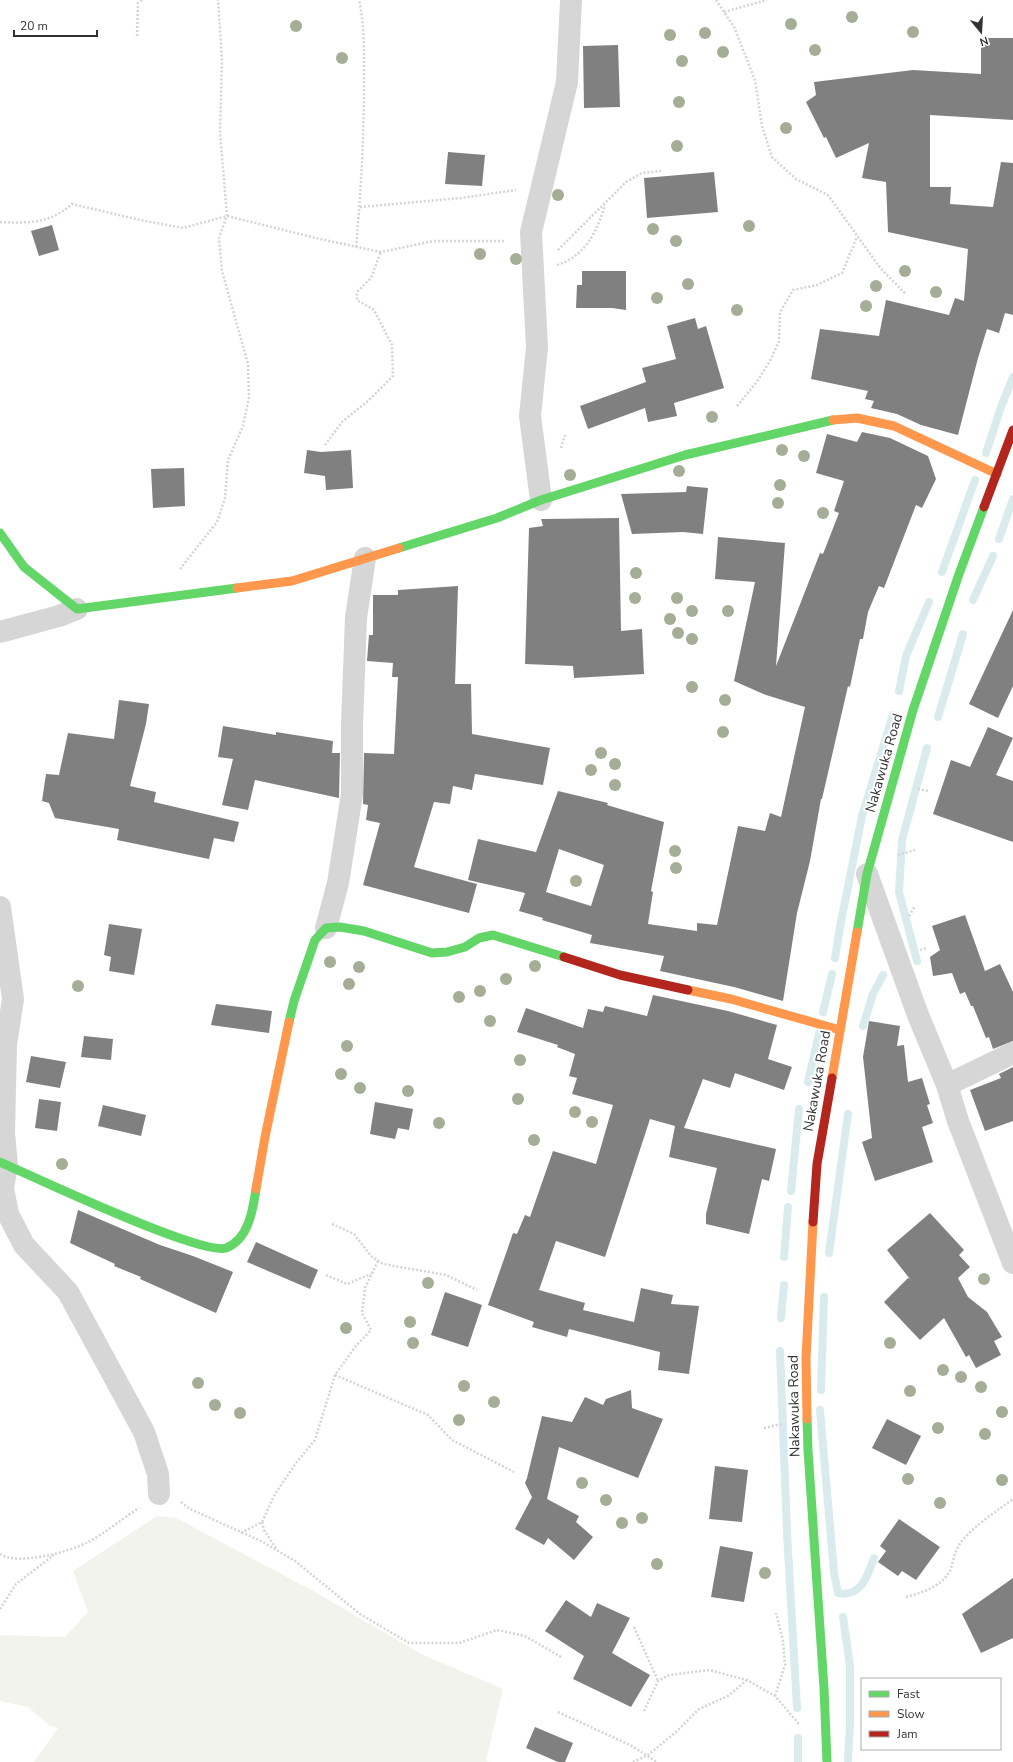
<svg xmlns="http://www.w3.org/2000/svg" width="1013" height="1762" font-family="'Nunito Sans',sans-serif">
<rect width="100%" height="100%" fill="#fff"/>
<polygon fill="#f2f3ed" points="157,1516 176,1518 315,1592 423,1655 503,1689 486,1760 489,1762 34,1762 58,1728 50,1726 28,1707 0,1701 0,1635 65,1637 88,1612 73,1571"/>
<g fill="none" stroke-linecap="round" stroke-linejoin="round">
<g stroke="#daebee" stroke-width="8">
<polyline points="986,453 1001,407 1013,377"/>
<polyline points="999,539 1013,499"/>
<polyline points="942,572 975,480"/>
<polyline points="973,600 993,556"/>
<polyline points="899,691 906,656 929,602"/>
<polyline points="938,717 963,634"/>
<polyline points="835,958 840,927 862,816 893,715"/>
<polyline points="917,961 899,892 902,840 927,748"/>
<polyline points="823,1012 832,974"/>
<polyline points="863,1026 873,994 883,975"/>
<polyline points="808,1082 819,1034"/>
<polyline points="791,1191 799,1109"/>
<polyline points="829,1253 848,1114"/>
<polyline points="784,1257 788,1207"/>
<polyline points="781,1318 784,1285"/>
<polyline points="780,1351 787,1533 797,1708"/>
<polyline points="821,1390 824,1297"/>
<path d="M 820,1410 L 834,1573 L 838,1593 C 861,1598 868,1575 874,1558"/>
<polyline points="843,1617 850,1666 850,1724 848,1760"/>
<polyline points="798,1762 798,1738"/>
</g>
</g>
<g fill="#808080" fill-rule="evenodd">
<polygon points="981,38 1013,38 1013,120 930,115 930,187 951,187 950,204 993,207 1001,162 1013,163 1013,315 1005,313 999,333 987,329 978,358 958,435 921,425 897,414 871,408 874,401 865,399 868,391 811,379 820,329 879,336 886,300 949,315 955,298 964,301 968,249 888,232 886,182 862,178 869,143 836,158 826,137 824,138 806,102 816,95 814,82 913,70 981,74"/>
<polygon points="618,45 620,107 584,108 583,46"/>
<polygon points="448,152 485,155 482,186 445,184"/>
<polygon points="714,172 718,212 647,218 644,178"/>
<polygon points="52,225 59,250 39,256 31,231"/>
<polygon points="582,271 626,271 626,310 612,308 576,308 577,285 582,285"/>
<polygon points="695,318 698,329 706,326 724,388 674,403 677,416 648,422 645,408 588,429 580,406 646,382 642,368 676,359 667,326"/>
<path d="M 862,432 L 890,438 L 928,456 L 936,479 L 922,508 L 916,505 L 884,588 L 879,586 L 868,612 L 863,639 L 860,639 L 850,687 L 848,686 L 822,799 L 821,799 L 810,861 L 797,913 L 783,1001 L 734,987 L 660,971 L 664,956 L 590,943 L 592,935 L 542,920 L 543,918 L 519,911 L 525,893 L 468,880 L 478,839 L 536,852 L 558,791 L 608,803 L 607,805 L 664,822 L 651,891 L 653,892 L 648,924 L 697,931 L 697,923 L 717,925 L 738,826 L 765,831 L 770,813 L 781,817 L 805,707 L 766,695 L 734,681 L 755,582 L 715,579 L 718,537 L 785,543 L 776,666 L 820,553 L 823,554 L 839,513 L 834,511 L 844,481 L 816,473 L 827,434 L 857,442 ZM 559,849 L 604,865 L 591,906 L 546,892 Z"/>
<polygon points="307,450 321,452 351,450 353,488 326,490 325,476 304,473"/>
<polygon points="184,468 185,506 153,508 151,469"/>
<polygon points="687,486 708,488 703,534 683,532 632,534 621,494 686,492"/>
<polygon points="619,518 621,631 642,629 644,674 574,678 573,666 525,664 529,528 543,526 541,519"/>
<polygon points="458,586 455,684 471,684 472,734 550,748 543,785 475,774 472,790 453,786 450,804 434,802 414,867 477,884 469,913 363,885 380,823 366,820 368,805 363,804 364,753 394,754 398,677 392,677 393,663 367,661 369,635 373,635 373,595 398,595 398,590"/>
<polygon points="1013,610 1013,686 998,718 969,704"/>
<polygon points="119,700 149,704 146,724 130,786 156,792 154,802 239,822 234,842 214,838 209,859 117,840 119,829 55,818 49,803 42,801 46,774 59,775 68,733 114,739"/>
<polygon points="223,726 276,735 276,732 333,741 332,753 340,753 339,798 255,780 248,810 222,805 233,759 218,757"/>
<polygon points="988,727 1013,738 996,775 1013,781 1013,842 933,814 951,760 970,767"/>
<polygon points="965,915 985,971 1000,964 1013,992 1013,1041 993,1049 989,1037 986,1038 973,1006 971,1006 965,992 960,994 952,973 933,976 930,957 940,950 932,926"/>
<polygon points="109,924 142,929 134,975 109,971 111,957 104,955"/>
<polygon points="653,995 728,1011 777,1025 768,1059 792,1067 784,1090 735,1073 730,1088 703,1079 684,1128 776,1149 769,1181 762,1179 749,1234 706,1224 706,1214 717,1168 669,1157 675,1126 650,1119 605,1257 556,1241 539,1290 585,1303 583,1310 634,1322 641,1288 673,1295 671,1304 699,1306 689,1374 658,1370 660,1352 569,1329 567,1337 532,1327 534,1322 488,1305 513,1233 517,1234 525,1215 530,1217 553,1151 596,1164 613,1105 572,1094 577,1078 569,1076 575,1054 557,1047 558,1045 517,1032 526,1008 583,1028 588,1009 603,1012 605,1006 647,1016"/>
<polygon points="216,1004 272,1011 269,1033 211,1025"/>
<polygon points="869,1021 900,1026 897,1046 904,1045 908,1082 922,1078 930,1104 927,1105 933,1123 922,1127 933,1162 875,1181 862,1142 872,1138 863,1057"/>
<polygon points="84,1036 113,1039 111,1060 81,1057"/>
<polygon points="31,1056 66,1062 60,1088 26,1082"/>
<polygon points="1013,1067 1013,1121 985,1131 970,1090 1001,1078 999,1074"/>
<polygon points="39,1099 61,1102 57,1131 35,1128"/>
<polygon points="375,1102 413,1109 409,1130 398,1128 395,1139 370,1134"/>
<polygon points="103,1105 146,1115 141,1136 98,1126"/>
<polygon points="78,1210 160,1245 193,1256 233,1272 216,1313 140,1279 141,1277 114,1266 115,1264 70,1243"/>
<polygon points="930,1213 964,1250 959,1255 970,1267 958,1278 968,1297 987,1312 1002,1337 994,1341 1001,1355 976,1368 969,1355 966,1357 944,1318 920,1340 884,1302 908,1278 910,1279 887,1250"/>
<polygon points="256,1242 318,1270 310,1289 247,1262"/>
<polygon points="445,1292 482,1305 468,1347 431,1335"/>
<polygon points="631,1390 632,1408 663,1419 638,1478 559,1447 547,1499 579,1516 576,1522 593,1537 574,1560 548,1538 544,1545 515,1529 532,1497 525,1483 527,1478 542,1416 572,1422 585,1397 603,1405 606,1399"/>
<polygon points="887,1419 921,1436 906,1465 872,1448"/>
<polygon points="715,1466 748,1470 742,1522 709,1519"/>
<polygon points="899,1519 940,1547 916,1580 902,1571 898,1576 878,1562 886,1551 880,1546"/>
<polygon points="720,1546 753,1552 744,1602 711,1597"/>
<polygon points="1013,1578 1013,1638 981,1653 962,1614"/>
<polygon points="566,1600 591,1617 597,1603 630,1618 612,1653 650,1675 631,1707 573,1679 584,1656 545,1631"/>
<polygon points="535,1727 573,1743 565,1762 558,1762 526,1748"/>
</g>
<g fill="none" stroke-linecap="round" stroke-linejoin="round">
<g stroke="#d4d4d4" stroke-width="2.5" stroke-dasharray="2 2" stroke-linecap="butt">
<polyline points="716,0 734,27 755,80 762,126 772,157 796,179 828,195 881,269 906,294"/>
<polyline points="724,12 767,0"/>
<polyline points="137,36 138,3 142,0"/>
<polyline points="360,207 461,198 516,190"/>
<path d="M 0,222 C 28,223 50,224 72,204 L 140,220 L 183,228 L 227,216 L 320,239 L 381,252 L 434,241 L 505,241"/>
<path d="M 356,247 C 361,192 364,137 364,82 C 364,54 365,27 359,0"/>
<polyline points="558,250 626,182 642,173 661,171"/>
<path d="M 557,265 C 586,256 597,231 605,205"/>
<polyline points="737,406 756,383 770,361 779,341 780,312 793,290 817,285 842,273 857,237"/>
<polyline points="325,445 342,422 369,400 393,376 392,345 374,310 357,300 357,292 371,278 381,252"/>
<polyline points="561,448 565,435"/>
<polyline points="180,569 217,522 225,498 228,460 243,426 249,397 248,364 222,271 219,238 227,216 220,132 222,61 218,0"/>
<polyline points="918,789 929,791"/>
<polyline points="898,855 915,850"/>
<polyline points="909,916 915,906"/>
<polyline points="920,950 926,948"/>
<polyline points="332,1224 354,1234 371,1256 383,1264 446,1275 477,1290"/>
<polyline points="326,1275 347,1284 371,1274"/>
<polyline points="335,1375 428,1415 452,1440 514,1472"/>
<polyline points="764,1428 782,1424"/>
<polyline points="181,1502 190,1509 263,1542 295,1561 360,1614 409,1643 459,1643 497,1630 525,1636 561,1657"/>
<polyline points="262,1522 264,1530 277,1550"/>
<polyline points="241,1533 262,1522 275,1494 296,1463 315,1440 335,1375 355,1347 371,1330 362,1313 365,1288 378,1261"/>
<path d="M 0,1554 C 18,1566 69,1552 88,1542 C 104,1534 123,1518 139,1508"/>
<path d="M 906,1597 C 923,1592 941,1587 950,1571 C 953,1563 954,1554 958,1547 C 967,1530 997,1511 1013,1499"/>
<polyline points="0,1609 16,1584 54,1555"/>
<polyline points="634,1627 658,1681"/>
<polyline points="775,1696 785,1665 783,1641 776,1613"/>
<polyline points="644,1711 658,1681 669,1675 709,1670 747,1680 775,1696 799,1724"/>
<polyline points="558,1712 632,1746 657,1762"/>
<polyline points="633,1762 648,1755 676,1732 699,1709 728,1696 747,1680"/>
</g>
<g stroke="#d6d6d6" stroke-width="22">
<polyline points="541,500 530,416 537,347 531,232 567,82 571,0"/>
<polyline points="0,632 59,616 77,609"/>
<polyline points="867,874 918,1015 947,1085 958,1121 1013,1263"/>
<polyline points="0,907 13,999 6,1045 0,1055"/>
<polyline points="326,928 338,883 352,794 352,725 356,618 365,558"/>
<polyline points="6,1045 4,1133 7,1166 3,1188 8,1214 24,1245 68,1292 144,1432 158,1474 159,1494"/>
<polyline points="947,1085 1013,1053"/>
</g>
<g stroke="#63d668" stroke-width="9">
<polyline points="0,533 24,567 77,609 237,588"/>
<polyline points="399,548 497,518 541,500 685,455 833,420"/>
<polyline points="857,932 867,874 913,710 959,574 984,507"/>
<polyline points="289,1022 294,1001 315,940 326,928 340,927 364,931 432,953 447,952 465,947 479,938 493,935 564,957"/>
<path d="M 0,1162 C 34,1177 201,1256 226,1248 C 249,1239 253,1209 256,1189"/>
<polyline points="807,1419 808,1450 824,1688 827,1762"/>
</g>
<g stroke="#ff974d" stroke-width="9">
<polyline points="833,420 857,418 894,426 997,474"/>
<polyline points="237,588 292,581 399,548"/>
<polyline points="688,990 731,999 840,1030"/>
<polyline points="832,1078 857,932"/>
<polyline points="256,1189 265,1137 289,1022"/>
<polyline points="807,1419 806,1358 813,1222"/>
</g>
<g stroke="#b3261e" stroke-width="9">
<polyline points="984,507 1013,430"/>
<polyline points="564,957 620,975 688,990"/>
<polyline points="813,1222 817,1164 832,1078"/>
</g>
</g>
<g fill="#a6ad97">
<circle cx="852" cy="17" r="6"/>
<circle cx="791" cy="24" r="6"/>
<circle cx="296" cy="26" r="6"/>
<circle cx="913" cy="32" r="6"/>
<circle cx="705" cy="33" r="6"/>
<circle cx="670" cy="35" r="6"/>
<circle cx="815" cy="50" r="6"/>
<circle cx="723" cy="52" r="6"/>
<circle cx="342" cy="58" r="6"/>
<circle cx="682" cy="61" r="6"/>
<circle cx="679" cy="102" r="6"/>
<circle cx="786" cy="128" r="6"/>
<circle cx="677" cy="146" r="6"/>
<circle cx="558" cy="195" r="6"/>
<circle cx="749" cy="226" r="6"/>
<circle cx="653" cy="229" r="6"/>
<circle cx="676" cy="241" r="6"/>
<circle cx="480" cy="254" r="6"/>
<circle cx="516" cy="259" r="6"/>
<circle cx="905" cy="271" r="6"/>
<circle cx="688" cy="284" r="6"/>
<circle cx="876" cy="286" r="6"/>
<circle cx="936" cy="292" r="6"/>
<circle cx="657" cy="298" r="6"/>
<circle cx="866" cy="306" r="6"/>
<circle cx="737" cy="310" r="6"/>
<circle cx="712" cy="417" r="6"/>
<circle cx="782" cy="450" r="6"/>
<circle cx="804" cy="456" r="6"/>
<circle cx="679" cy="471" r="6"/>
<circle cx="570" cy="475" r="6"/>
<circle cx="780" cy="485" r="6"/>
<circle cx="778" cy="503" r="6"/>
<circle cx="823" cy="513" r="6"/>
<circle cx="636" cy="573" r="6"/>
<circle cx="635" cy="598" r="6"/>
<circle cx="677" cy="598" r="6"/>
<circle cx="692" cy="611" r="6"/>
<circle cx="728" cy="611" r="6"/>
<circle cx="670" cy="619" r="6"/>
<circle cx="678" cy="633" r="6"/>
<circle cx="692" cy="639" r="6"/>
<circle cx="692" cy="687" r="6"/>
<circle cx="725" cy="700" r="6"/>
<circle cx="723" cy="732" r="6"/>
<circle cx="601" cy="753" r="6"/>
<circle cx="615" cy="764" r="6"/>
<circle cx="591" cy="770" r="6"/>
<circle cx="615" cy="785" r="6"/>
<circle cx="675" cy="851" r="6"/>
<circle cx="676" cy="868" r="6"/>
<circle cx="576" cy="881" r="6"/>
<circle cx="330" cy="962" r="6"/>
<circle cx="535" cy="966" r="6"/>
<circle cx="359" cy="967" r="6"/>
<circle cx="506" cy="979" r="6"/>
<circle cx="349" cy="984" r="6"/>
<circle cx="78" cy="986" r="6"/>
<circle cx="480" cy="991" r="6"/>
<circle cx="459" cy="997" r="6"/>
<circle cx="490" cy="1021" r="6"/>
<circle cx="347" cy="1046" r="6"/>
<circle cx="520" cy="1060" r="6"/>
<circle cx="341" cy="1074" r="6"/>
<circle cx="360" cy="1088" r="6"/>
<circle cx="408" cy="1091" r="6"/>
<circle cx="518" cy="1099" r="6"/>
<circle cx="575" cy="1112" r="6"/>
<circle cx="592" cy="1122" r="6"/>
<circle cx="439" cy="1123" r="6"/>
<circle cx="534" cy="1140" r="6"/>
<circle cx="62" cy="1164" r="6"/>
<circle cx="984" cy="1279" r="6"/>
<circle cx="428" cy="1283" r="6"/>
<circle cx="410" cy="1322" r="6"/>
<circle cx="346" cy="1328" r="6"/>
<circle cx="413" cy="1343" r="6"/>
<circle cx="890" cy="1343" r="6"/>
<circle cx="943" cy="1370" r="6"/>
<circle cx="961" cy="1377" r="6"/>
<circle cx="198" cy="1383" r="6"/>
<circle cx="464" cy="1386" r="6"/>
<circle cx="981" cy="1387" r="6"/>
<circle cx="910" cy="1391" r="6"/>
<circle cx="494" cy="1402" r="6"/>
<circle cx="215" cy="1405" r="6"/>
<circle cx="1002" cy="1412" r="6"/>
<circle cx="240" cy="1413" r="6"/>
<circle cx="459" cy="1420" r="6"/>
<circle cx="938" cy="1428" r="6"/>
<circle cx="985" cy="1434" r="6"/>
<circle cx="908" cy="1479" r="6"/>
<circle cx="1002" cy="1480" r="6"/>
<circle cx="582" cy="1483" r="6"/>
<circle cx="606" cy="1500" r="6"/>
<circle cx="940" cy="1503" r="6"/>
<circle cx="642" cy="1518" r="6"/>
<circle cx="622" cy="1523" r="6"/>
<circle cx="657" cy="1564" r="6"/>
<circle cx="765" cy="1573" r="6"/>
</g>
<g text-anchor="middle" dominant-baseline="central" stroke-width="4" stroke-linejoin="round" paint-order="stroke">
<g font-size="14" fill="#323232" stroke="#fff">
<text transform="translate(884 763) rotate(-74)">Nakawuka Road</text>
<text transform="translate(817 1081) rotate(-80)">Nakawuka Road</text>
<text transform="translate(794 1406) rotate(-91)">Nakawuka Road</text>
</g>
</g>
<rect x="861" y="1678" width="140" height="72" fill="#ffffff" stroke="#adadad"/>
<rect x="869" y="1691" width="20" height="6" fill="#63d668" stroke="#adadad"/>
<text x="897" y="1698" font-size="12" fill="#323232">Fast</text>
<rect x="869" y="1711" width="20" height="6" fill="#ff974d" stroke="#adadad"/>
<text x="897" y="1718" font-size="12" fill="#323232">Slow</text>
<rect x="869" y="1731" width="20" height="6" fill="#b3261e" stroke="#adadad"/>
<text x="897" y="1738" font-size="12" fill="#323232">Jam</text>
<g transform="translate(981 32) rotate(162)" stroke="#ffffff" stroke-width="3" paint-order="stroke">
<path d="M0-3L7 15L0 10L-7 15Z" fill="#323232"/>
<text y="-6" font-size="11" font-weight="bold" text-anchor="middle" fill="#323232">N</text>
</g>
<path d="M14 30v6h83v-6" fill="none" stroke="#323232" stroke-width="2"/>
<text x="20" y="30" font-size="12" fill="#323232" stroke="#ffffff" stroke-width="3" paint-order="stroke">20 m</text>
</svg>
